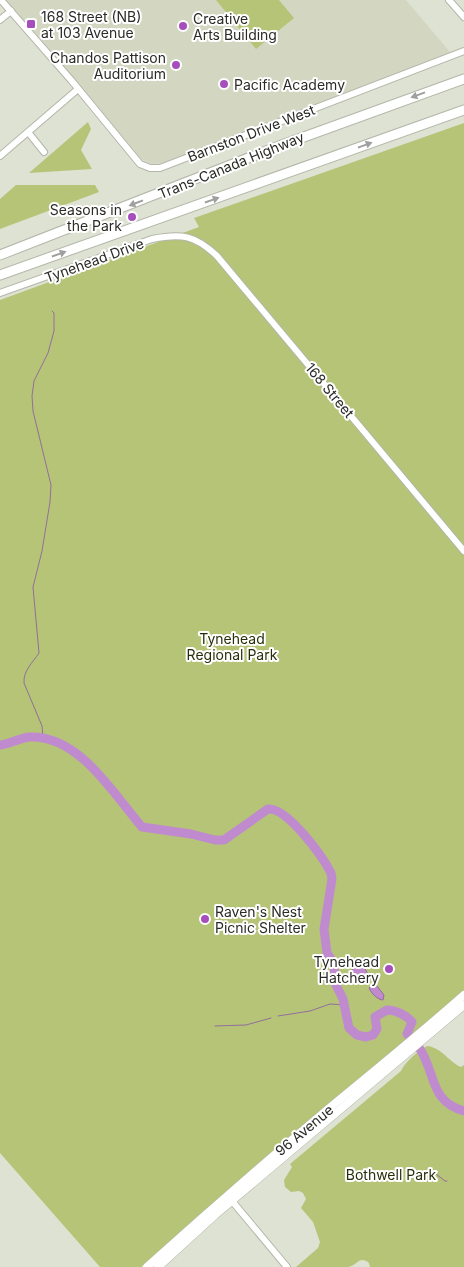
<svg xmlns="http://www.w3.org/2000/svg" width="464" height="1267" font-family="Inter,sans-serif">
<rect width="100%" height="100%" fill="#dee2d3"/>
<polygon fill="#d3d7c2" points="6,0 406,0 450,52 192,152 162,163 153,164 141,159 25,20 22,19"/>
<g fill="#b6c478">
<polygon points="216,0 279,0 294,18 256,49"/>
<polygon points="88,122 91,129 81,150 92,169 29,173"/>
<polygon points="464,123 464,991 347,1089 141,1267 100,1267 0,1153 0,300 199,227 194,218"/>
<polygon points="16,185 95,185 99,192 0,229 0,199"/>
<path d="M 427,1046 C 441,1047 449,1062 461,1067 L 464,1065 L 464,1267 L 370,1267 L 369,1263 C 359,1255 357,1266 348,1267 C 332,1267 313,1267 296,1267 L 318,1248 L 320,1242 L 313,1222 L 301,1208 L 306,1199 L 303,1193 L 299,1191 L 291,1192 L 285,1187 L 284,1180 L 292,1167 L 290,1164 L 401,1071 C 405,1062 418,1051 427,1046 Z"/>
</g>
<g fill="#c08bce" stroke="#936e9c">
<path d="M 362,962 L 370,979 L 365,982 C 360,982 353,975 352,969 L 362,964 Z"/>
<path d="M 373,984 L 377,986 L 384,995 L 383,1000 C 378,1000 371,993 369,988 Z"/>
</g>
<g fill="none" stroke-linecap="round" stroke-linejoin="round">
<g stroke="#936e9c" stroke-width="1">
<path d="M 43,738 L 42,726 L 24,683 C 23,671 33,662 39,653 L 33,587 L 42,551 L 50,502 L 51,485 L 33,411 L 32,396 L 34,381 L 48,353 L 54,331 L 54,313 L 52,311"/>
<polyline points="278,1016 310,1011 330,1004 344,1005"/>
<polyline points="215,1026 246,1025 271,1018"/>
<polyline points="429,1169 431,1171"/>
<polyline points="436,1174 445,1181 447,1181"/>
</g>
<path stroke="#c08bce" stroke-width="9" d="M 0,745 C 10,744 20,738 29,737 C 79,734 114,795 142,827 L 191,834 L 215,840 L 224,840 L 268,809 C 287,807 323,857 331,873 L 332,879 L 324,929 L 327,953 L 334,963 L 335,983 L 343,999 L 349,1028 L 357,1035 L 366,1037 L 373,1035 L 377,1029 L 375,1017 L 387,1010 C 396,1010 406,1015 412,1022 L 407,1034 C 411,1039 417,1044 420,1049 C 436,1074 430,1102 464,1111"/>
<g stroke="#b3b6a8" stroke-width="8">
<g id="minor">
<polyline points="1,0 71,80 140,164 150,168 160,168 464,51"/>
<polyline points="449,0 464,17"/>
<polyline points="0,20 11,11"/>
<polyline points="28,132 44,152"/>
<polyline points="0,156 78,89"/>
<path d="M 0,293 L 152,239 C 181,233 195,235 217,256 L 464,551"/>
<polyline points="232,1201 287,1267"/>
</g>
</g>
<g stroke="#b3b6a8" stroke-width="9">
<g id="major">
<path d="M 147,1267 C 208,1212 270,1158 333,1105 C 377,1069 421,1033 464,995"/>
<polyline points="158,1267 216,1214 464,1005"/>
</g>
</g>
<g stroke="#b3b6a8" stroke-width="11">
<g id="highway">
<polyline points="0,255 279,146 464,79"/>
<polyline points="0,275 464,110"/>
</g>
</g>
<use href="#minor" stroke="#fff" stroke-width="6"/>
<use href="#major" stroke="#fff" stroke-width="8"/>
<use href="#highway" stroke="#fff" stroke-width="9"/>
</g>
<defs><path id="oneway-solid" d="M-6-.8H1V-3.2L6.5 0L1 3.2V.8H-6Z" transform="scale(1.25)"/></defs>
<g fill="#9fa09d">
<use href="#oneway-solid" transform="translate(418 95) rotate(160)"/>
<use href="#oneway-solid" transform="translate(365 145) rotate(-20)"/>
<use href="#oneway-solid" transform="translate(212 200) rotate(-19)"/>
<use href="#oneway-solid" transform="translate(136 203) rotate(159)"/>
<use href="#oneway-solid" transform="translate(59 254) rotate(-19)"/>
</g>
<g fill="#a64ebc" stroke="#fff" stroke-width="2">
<rect x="26" y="19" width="10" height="10" rx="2.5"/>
<circle cx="183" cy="26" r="5"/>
<circle cx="176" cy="65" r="5"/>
<circle cx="224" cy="84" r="5"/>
<circle cx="132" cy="217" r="5"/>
<circle cx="205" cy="919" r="5"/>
<circle cx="389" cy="969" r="5"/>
</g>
<g text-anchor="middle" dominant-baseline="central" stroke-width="4" stroke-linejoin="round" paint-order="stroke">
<g font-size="14" fill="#2a2b26" stroke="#fff" text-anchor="start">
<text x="41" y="16">168 Street (NB)<tspan x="41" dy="16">at 103 Avenue</tspan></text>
<text x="193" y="18">Creative<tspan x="193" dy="16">Arts Building</tspan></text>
<text x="166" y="57" text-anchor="end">Chandos Pattison<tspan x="166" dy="16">Auditorium</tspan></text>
<text x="234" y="84">Pacific Academy</text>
<text x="122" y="209" text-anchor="end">Seasons in<tspan x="122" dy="16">the Park</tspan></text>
<text x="215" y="911">Raven's Nest<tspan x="215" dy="16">Picnic Shelter</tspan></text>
<text x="379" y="961" text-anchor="end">Tynehead<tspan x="379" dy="16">Hatchery</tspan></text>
</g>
<g font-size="14" fill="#2a2b26" stroke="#fff">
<text transform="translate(251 133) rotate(-21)">Barnston Drive West</text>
<text transform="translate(231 165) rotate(-22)">Trans-Canada Highway</text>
<text transform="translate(94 260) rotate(-20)">Tynehead Drive</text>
<text transform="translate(330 390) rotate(50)">168 Street</text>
<text transform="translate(304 1130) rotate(-40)">96 Avenue</text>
</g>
<g font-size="14" fill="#282e09" stroke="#fff">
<text x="232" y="638">Tynehead<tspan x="232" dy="16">Regional Park</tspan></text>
<text x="391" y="1174">Bothwell Park</text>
</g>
</g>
</svg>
